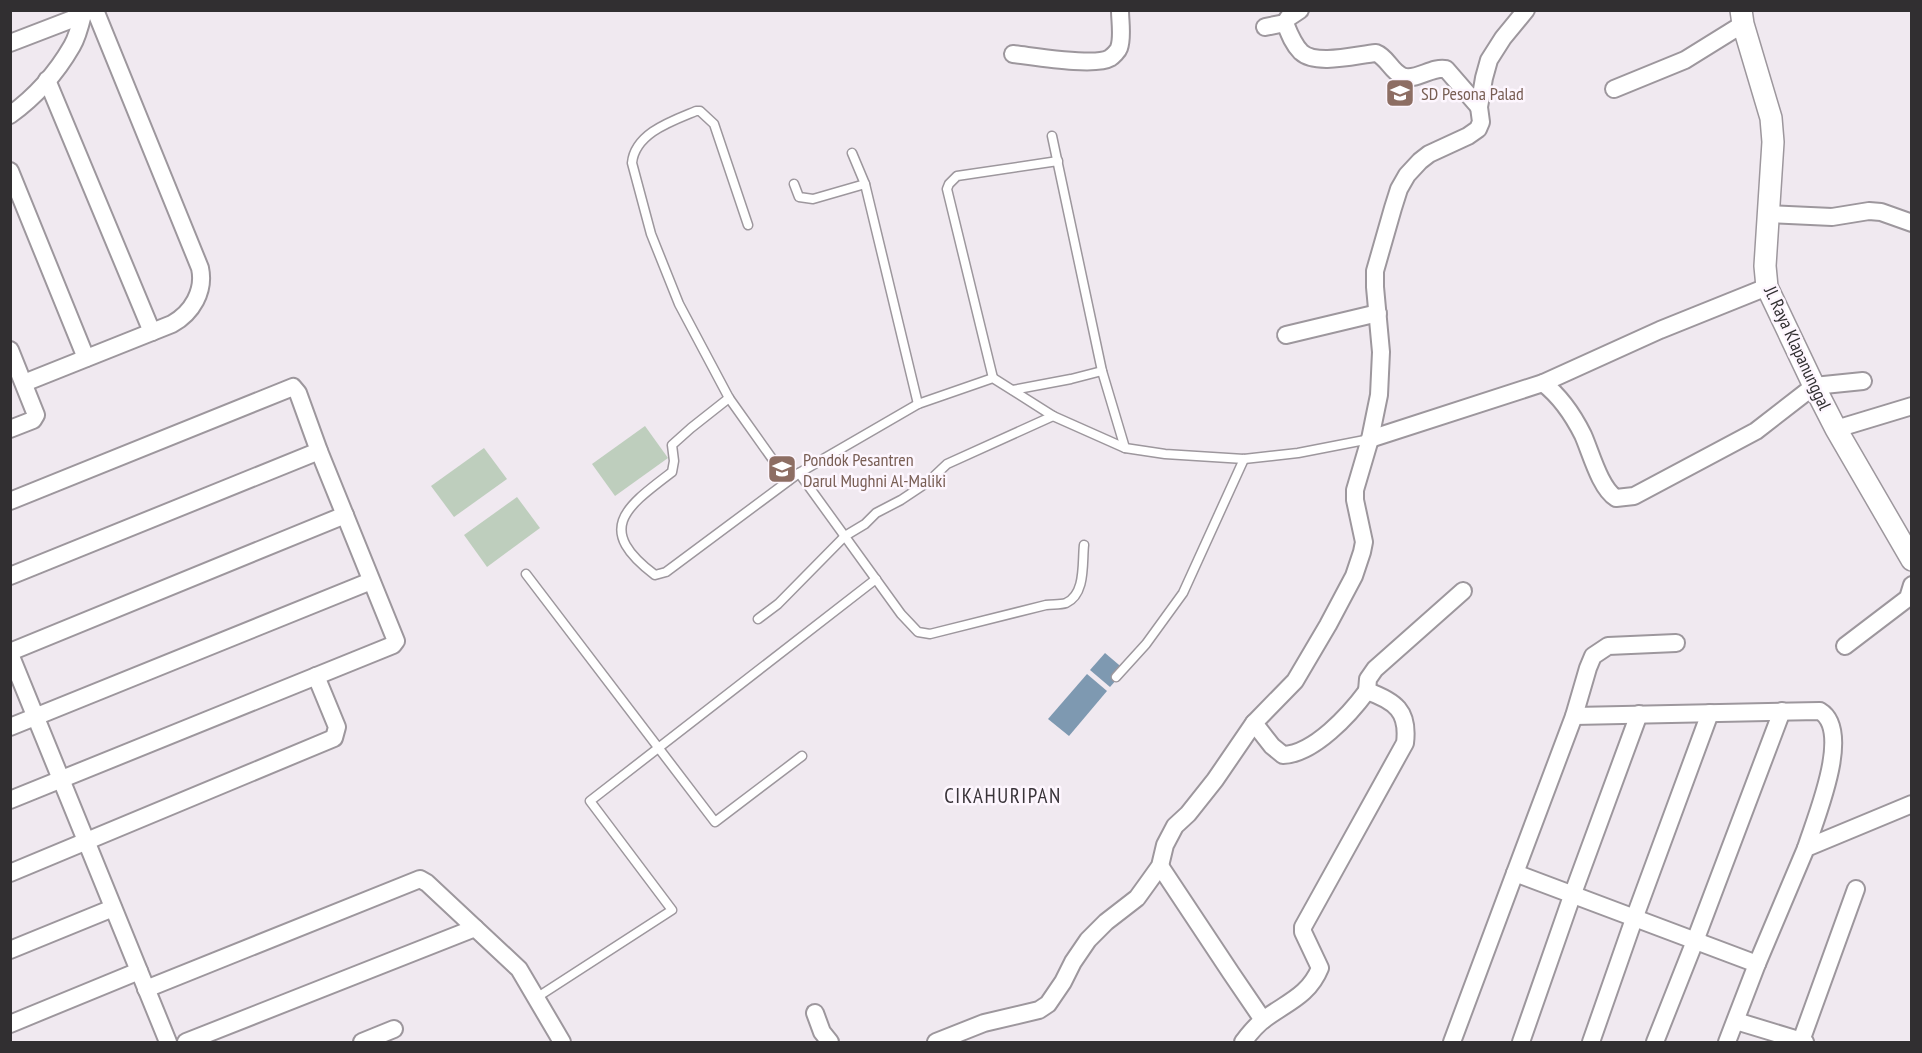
<svg xmlns="http://www.w3.org/2000/svg" width="1922" height="1053" font-family="'PT Sans Narrow',sans-serif">
<rect width="100%" height="100%" fill="#f0e9f0"/>
<g fill="#becebd">
<polygon points="645,426 668,458 615,496 592,464"/>
<polygon points="484,448 507,479 454,517 431,486"/>
<polygon points="517,497 540,528 487,567 464,535"/>
</g>
<g fill="#7e99b1">
<polygon points="1105,653 1125,670 1110,687 1090,670"/>
<polygon points="1087,674 1107,691 1069,736 1048,719"/>
</g>
<g fill="none" stroke-linecap="round" stroke-linejoin="round">
<g stroke="#9d979d" stroke-width="11">
<g id="service">
<polyline points="1052,136 1102,371 1125,448"/>
<polyline points="852,153 865,184 918,404"/>
<polyline points="794,184 799,197 813,199 865,184"/>
<path d="M 748,225 L 714,124 L 700,111 L 696,111 C 672,121 635,133 632,163 L 651,234 L 679,304 L 729,398 L 788,481"/>
<polyline points="993,378 947,189 949,184 957,176 1058,161"/>
<polyline points="1013,390 1071,379 1102,371"/>
<path d="M 729,398 L 691,428 L 672,445 L 674,461 L 672,472 C 626,507 594,529 655,575 L 666,572 L 799,473 L 918,404 L 993,378 L 1053,416 L 1125,448 L 1165,454 L 1244,459 L 1298,453 L 1370,439"/>
<path d="M 799,473 L 901,614 L 918,632 L 930,634 L 1046,605 C 1052,604 1060,605 1066,603 C 1086,594 1082,563 1084,545"/>
<polyline points="526,574 715,822 802,756"/>
<polyline points="758,619 778,604 845,536 865,524 876,513 901,500 928,482 947,464 1053,416"/>
<polyline points="1116,677 1146,644 1183,593 1244,459"/>
<polyline points="536,998 672,910 590,801 876,579"/>
</g>
</g>
<g stroke="#9d979d" stroke-width="20">
<g id="minor">
<polyline points="1285,23 1288,18 1300,10"/>
<path d="M 1265,27 L 1285,23 C 1289,33 1293,44 1301,52 C 1316,66 1356,55 1376,53 C 1387,57 1391,71 1402,76 C 1415,82 1432,66 1446,69 L 1479,107"/>
<polyline points="10,43 83,15"/>
<path d="M 1013,54 C 1032,56 1095,67 1110,58 C 1113,56 1118,51 1119,48 C 1123,37 1120,22 1120,10"/>
<polyline points="47,80 152,332"/>
<polyline points="1614,89 1685,60 1743,24"/>
<path d="M 10,115 C 35,97 57,72 72,46 C 78,36 81,22 84,10"/>
<polyline points="10,171 86,358"/>
<polyline points="1768,214 1832,217 1869,211 1881,212 1912,223"/>
<polyline points="1286,335 1378,313"/>
<polyline points="10,350 36,415 33,420 10,429"/>
<path d="M 24,383 L 172,324 C 192,313 205,291 200,268 L 95,10"/>
<polyline points="1543,383 1660,330 1767,287"/>
<polyline points="1836,429 1912,406"/>
<path d="M 1370,439 L 1543,383 C 1561,397 1573,415 1583,435 C 1591,453 1600,488 1616,498 L 1634,496 L 1756,431 L 1814,386 L 1863,381"/>
<polyline points="10,501 293,387 298,393 319,451 396,641 393,645 10,800"/>
<polyline points="10,576 319,451"/>
<polyline points="1845,646 1908,598 1912,585"/>
<polyline points="10,652 345,515"/>
<polyline points="10,654 168,1042"/>
<polyline points="1367,691 1368,679 1375,669 1463,591"/>
<path d="M 1574,716 L 1820,711 C 1853,731 1815,819 1806,848"/>
<polyline points="10,727 371,581"/>
<polyline points="1160,866 1231,973 1263,1020"/>
<polyline points="10,873 334,738 337,727 316,676"/>
<polyline points="1515,873 1574,716 1588,668 1593,656 1608,646 1676,643"/>
<polyline points="10,950 113,908"/>
<polyline points="146,989 420,879 427,883 519,969 562,1042"/>
<polyline points="815,1013 822,1032 830,1042"/>
<polyline points="1736,1021 1805,1042"/>
<polyline points="10,1024 139,971"/>
<polyline points="1801,1041 1856,889"/>
<polyline points="186,1042 475,928"/>
<polyline points="362,1042 394,1029"/>
<polyline points="936,1042 984,1023 1039,1010 1048,1004 1063,982 1073,962 1088,940 1106,922 1137,898 1150,880 1160,866 1165,845 1175,826 1188,814 1215,780 1254,723 1295,681 1328,625 1354,576 1362,552 1364,542 1355,500 1355,490 1370,439 1379,395 1381,352 1375,287 1375,271 1393,208 1399,189 1407,175 1420,161 1429,154 1468,136 1478,129 1481,122 1479,107 1484,78 1489,60 1503,38 1526,10"/>
<path d="M 1243,1042 C 1249,1034 1257,1024 1266,1018 C 1288,1002 1309,995 1320,968 L 1303,932 L 1303,927 L 1405,743 C 1409,711 1395,701 1367,691 C 1350,714 1314,754 1283,755 L 1272,746 L 1254,723"/>
<polyline points="1452,1042 1515,873 1757,964"/>
<polyline points="1521,1042 1572,896 1639,714"/>
<polyline points="1591,1042 1634,919 1710,713"/>
<polyline points="1655,1042 1695,941 1782,711"/>
<polyline points="1727,1042 1757,964 1806,848 1912,804"/>
</g>
</g>
<g stroke="#9d979d" stroke-width="24">
<polyline id="tertiary" points="1741,10 1743,24 1771,118 1773,142 1765,266 1767,287 1814,386 1836,429 1912,560"/>
</g>
<use href="#service" stroke="#fff" stroke-width="8"/>
<use href="#minor" stroke="#fff" stroke-width="16"/>
<use href="#tertiary" stroke="#fff" stroke-width="21"/>
</g>
<defs>
<g id="school-square" transform="scale(1.5)"><rect x="-9" y="-9" width="18" height="18" rx="4" fill="#8d6e63" stroke="#fdf6fe"/><path d="M0-5L7-2L0 1L-7-2ZM-4 1L0 2.5L4 1V4Q0 6-4 4Z" fill="#fff"/></g>
</defs>
<g fill-rule="evenodd">
<use href="#school-square" x="1400" y="93"/>
<use href="#school-square" x="782" y="469"/>
</g>
<g text-anchor="middle" dominant-baseline="central" stroke-width="5" stroke-linejoin="round" paint-order="stroke">
<g font-size="18" fill="#785e54" stroke="#fdf6fe" text-anchor="start">
<text x="1421" y="93">SD Pesona Palad</text>
<text x="803" y="459">Pondok Pesantren<tspan x="803" dy="21">Darul Mughni Al-Maliki</tspan></text>
</g>
<g font-size="18" fill="#312f31" stroke="#fdf6fe">
<text transform="translate(1798 348) rotate(65)">Jl. Raya Klapanunggal</text>
</g>
<g font-size="21" letter-spacing="1.5" fill="#393439" stroke="#fdf6fe">
<text x="1003" y="795">CIKAHURIPAN</text>
</g>
</g>
<rect width="1922" height="1053" fill="none" stroke="#312f31" stroke-width="24"/>
</svg>
